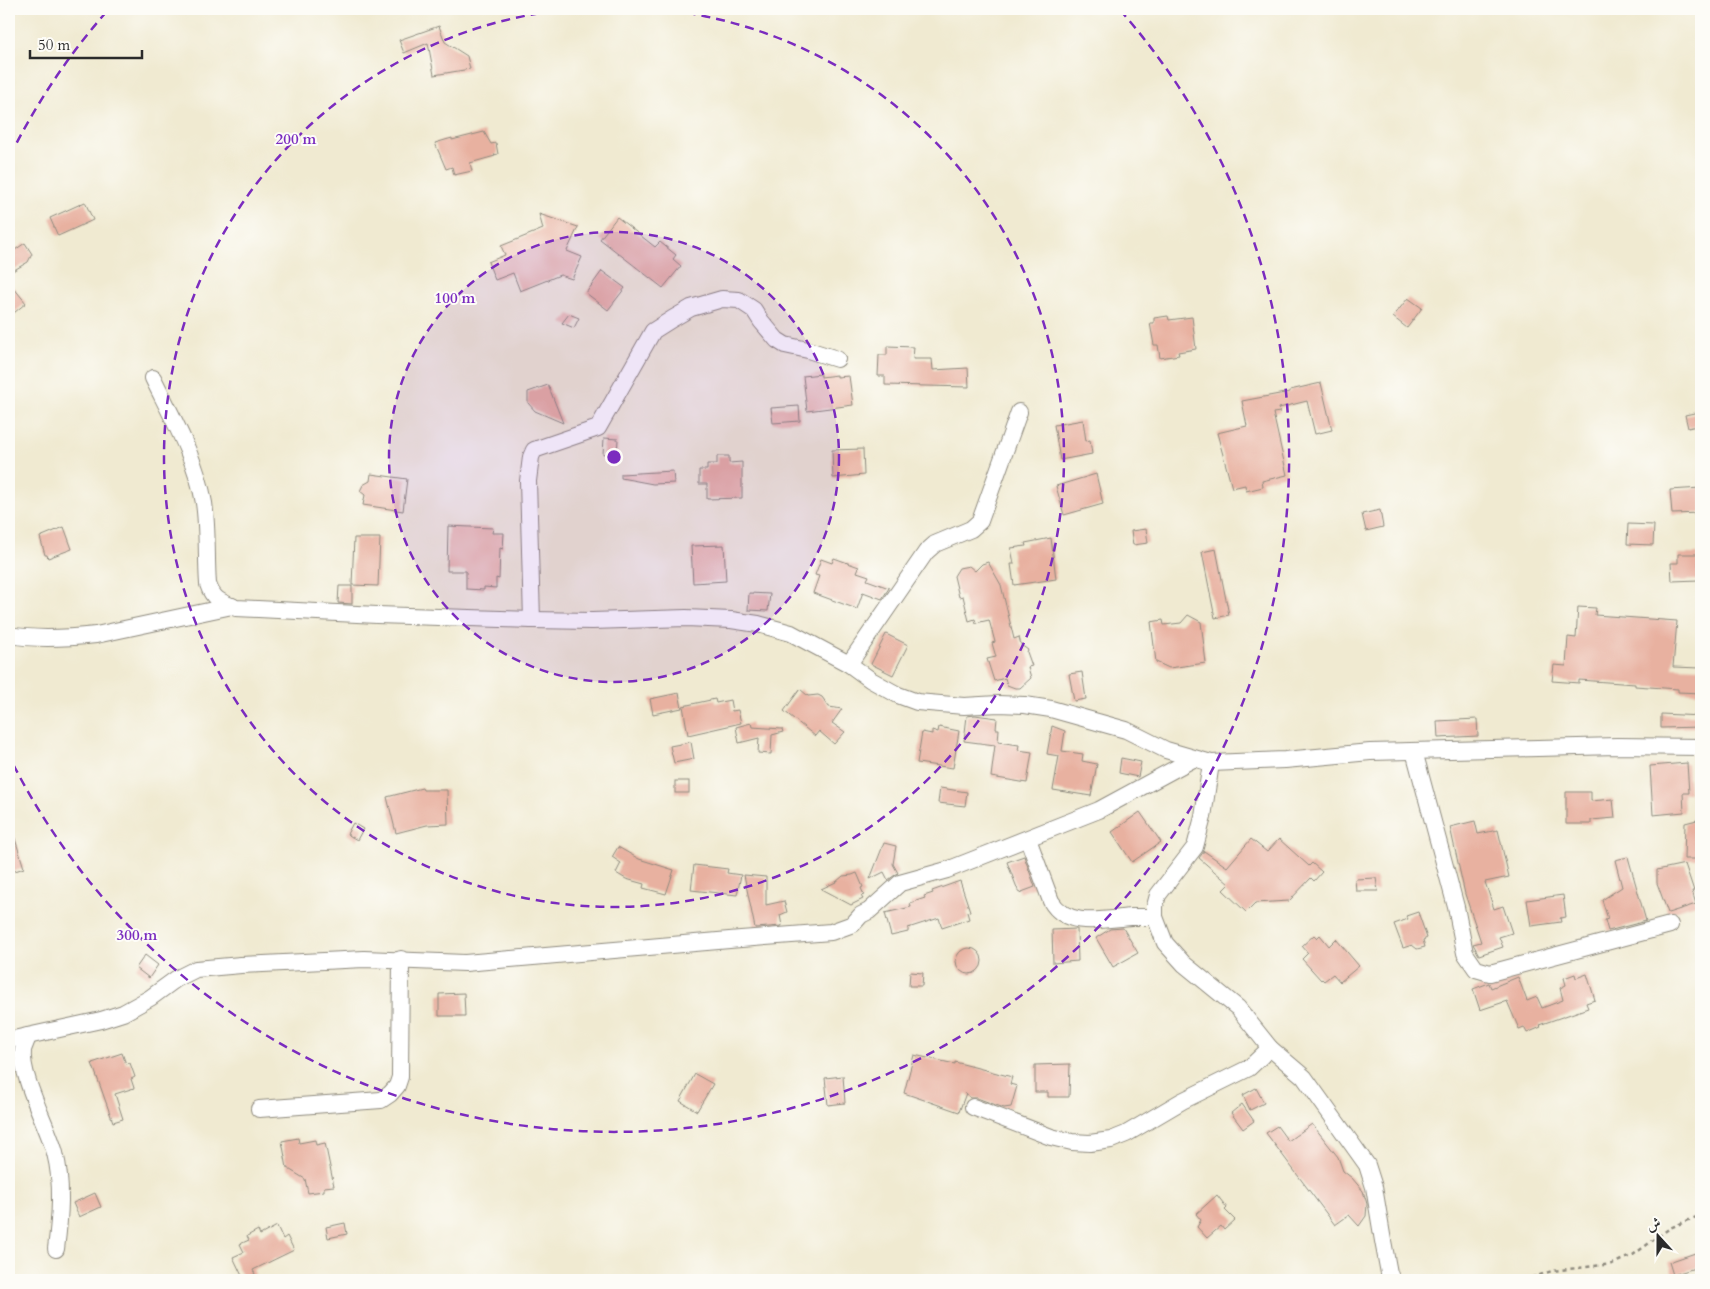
<svg xmlns="http://www.w3.org/2000/svg" width="1710" height="1289" font-family="Cardo,Amiri,serif">
<rect width="100%" height="100%" fill="#fdfcf7"/>
<filter id="ink" filterUnits="userSpaceOnUse"><feTurbulence type="fractalNoise" baseFrequency=".02" numOctaves="2"/><feDisplacementMap in="SourceGraphic" scale="10" xChannelSelector="R" yChannelSelector="G"/><feConvolveMatrix kernelMatrix="1 2 1 2 8 2 1 2 1" color-interpolation-filters="sRGB"/></filter>
<filter id="wash" filterUnits="userSpaceOnUse"><feTurbulence type="fractalNoise" baseFrequency=".0096" numOctaves="4" result="noise"/><feDisplacementMap in="SourceGraphic" scale="20" xChannelSelector="R" yChannelSelector="G"/><feGaussianBlur stdDeviation="1.12" result="paint"/><feColorMatrix in="noise" values="0 0 0 0 0 0 0 0 0 0 0 0 0 0 0 0 0 1.4 0 .05"/><feComposite in="paint" operator="in"/></filter>
<g filter="url(#wash)">
<rect width="100%" height="100%" fill="#f0ead1"/>
<g id="blocks">
<g fill="#e8b1a0">
<polygon points="439,26 445,42 467,56 470,69 434,75 428,43 404,53 399,40"/>
<polygon points="484,132 491,144 496,143 498,154 494,155 495,156 470,163 472,171 454,175 452,167 446,169 435,143 452,138 452,140"/>
<polygon points="85,202 93,220 58,236 50,218"/>
<polygon points="539,214 578,227 567,251 582,257 572,279 560,275 520,291 513,273 495,280 488,262 505,255 501,246 543,229"/>
<polygon points="617,217 655,247 660,242 676,255 673,259 681,266 663,288 600,239"/>
<polygon points="25,243 32,254 28,262 9,273 9,254"/>
<polygon points="602,271 625,288 608,310 586,293"/>
<polygon points="9,282 26,303 9,317"/>
<polygon points="1408,298 1422,308 1407,328 1393,317"/>
<polygon points="569,314 579,318 574,328 562,323"/>
<polygon points="1168,316 1169,320 1192,317 1196,349 1178,352 1179,355 1160,358 1158,345 1154,345 1150,323 1154,323 1154,318"/>
<polygon points="887,346 914,347 913,359 932,359 933,370 968,368 969,387 885,385 885,376 878,376 879,355 887,355"/>
<polygon points="821,374 821,377 837,375 837,377 849,376 853,405 807,411 803,376"/>
<polygon points="1321,383 1332,430 1315,434 1307,401 1279,408 1280,412 1273,413 1287,475 1262,481 1263,487 1246,491 1245,485 1232,488 1217,433 1247,426 1242,401 1290,392 1290,390"/>
<polygon points="548,385 563,423 535,411 528,403 528,392"/>
<polygon points="799,406 800,421 773,423 771,408"/>
<polygon points="1699,412 1701,425 1688,428 1685,415"/>
<polygon points="1083,420 1086,441 1090,440 1092,454 1060,460 1054,425"/>
<polygon points="604,438 618,439 617,455 603,454"/>
<polygon points="863,449 864,475 833,478 832,450"/>
<polygon points="717,456 729,456 729,463 742,462 742,498 707,499 707,484 699,484 699,470 707,470 707,464 717,464"/>
<polygon points="673,471 674,483 653,484 621,478 621,474"/>
<polygon points="371,474 407,479 403,511 363,505 365,495 360,491 363,485 370,481"/>
<polygon points="1096,474 1103,504 1064,515 1056,486"/>
<polygon points="1701,488 1701,513 1672,514 1670,490"/>
<polygon points="1380,510 1383,527 1366,531 1362,514"/>
<polygon points="1628,524 1654,525 1653,545 1627,544"/>
<polygon points="448,526 493,528 492,533 504,533 503,549 500,548 499,579 496,578 496,588 484,587 484,590 466,589 466,571 447,571"/>
<polygon points="64,527 72,549 48,558 47,555 45,555 40,537"/>
<polygon points="1146,529 1148,543 1133,545 1131,531"/>
<polygon points="354,538 380,538 378,586 352,585"/>
<polygon points="1051,538 1056,579 1014,585 1011,564 1014,564 1011,548 1026,546 1025,543"/>
<polygon points="724,545 726,581 693,583 691,546"/>
<polygon points="1216,549 1229,615 1215,618 1202,552"/>
<polygon points="1678,554 1698,554 1699,580 1672,581 1671,563 1678,563"/>
<polygon points="834,558 859,567 857,572 869,576 867,580 889,588 882,599 863,592 857,609 813,593 819,576 815,575 821,559 832,563"/>
<polygon points="988,562 1001,585 1014,639 1019,637 1021,645 1028,650 1027,652 1032,666 1028,667 1031,678 1020,688 1015,688 1007,685 1005,678 994,681 987,659 996,657 992,643 995,642 989,620 976,623 975,619 969,621 963,596 959,597 954,576 959,568 969,566 975,571 982,564"/>
<polygon points="339,586 352,586 352,604 338,603"/>
<polygon points="749,593 770,594 768,611 748,610"/>
<polygon points="1578,607 1596,608 1595,615 1677,621 1673,667 1701,668 1701,693 1678,692 1678,689 1635,686 1635,684 1579,680 1579,683 1552,681 1554,665 1566,666 1568,637 1576,638"/>
<polygon points="1188,615 1201,622 1206,663 1169,668 1156,662 1151,622 1163,620 1164,625 1181,623"/>
<polygon points="886,634 908,645 893,675 871,664"/>
<polygon points="1082,672 1086,699 1074,701 1069,674"/>
<polygon points="800,689 808,696 818,695 822,697 829,707 842,709 832,723 845,732 834,744 819,731 815,736 784,711"/>
<polygon points="679,693 682,708 653,714 650,699"/>
<polygon points="715,699 716,703 730,700 732,711 738,710 741,723 688,735 683,706"/>
<polygon points="1661,714 1701,716 1701,727 1661,728"/>
<polygon points="975,715 997,718 996,729 999,729 998,742 1019,745 1018,750 1032,752 1027,783 991,777 995,745 964,741 967,716"/>
<polygon points="1477,719 1478,736 1438,738 1437,721"/>
<polygon points="751,723 752,727 782,729 783,732 772,735 771,754 758,753 759,738 739,743 736,727"/>
<polygon points="1052,726 1065,731 1062,751 1083,754 1082,761 1097,764 1091,796 1053,790 1059,756 1047,754"/>
<polygon points="939,727 959,731 953,768 917,763 922,732 932,734 932,730 938,732"/>
<polygon points="691,742 694,759 674,763 670,746"/>
<polygon points="1121,758 1141,762 1138,777 1119,773"/>
<polygon points="1687,763 1689,793 1683,793 1684,812 1653,815 1650,766"/>
<rect x="675" y="781" width="14" height="12"/>
<polygon points="422,788 423,790 447,790 448,824 427,825 396,833 387,797"/>
<polygon points="940,788 967,792 965,806 938,803"/>
<polygon points="1566,792 1591,792 1591,801 1613,799 1615,818 1591,820 1591,824 1566,824"/>
<polygon points="1140,812 1161,842 1132,862 1112,832"/>
<polygon points="1701,819 1701,859 1684,859 1685,823"/>
<polygon points="1475,821 1478,834 1498,830 1509,877 1485,882 1494,909 1503,906 1512,933 1499,937 1503,947 1479,955 1473,944 1481,942 1465,894 1450,827"/>
<polygon points="353,823 363,829 357,840 347,834"/>
<polygon points="9,829 12,829 24,868 9,873"/>
<polygon points="1251,839 1267,852 1279,839 1309,866 1312,863 1322,872 1314,881 1311,878 1289,901 1255,903 1246,912 1223,890 1229,884 1199,858 1204,851 1227,867"/>
<polygon points="884,843 896,846 893,864 898,873 888,880 884,872 870,879"/>
<polygon points="618,847 639,859 674,870 666,894 643,888 644,884 626,879 616,873 621,863 612,857"/>
<polygon points="1024,856 1035,887 1019,893 1007,862"/>
<polygon points="1628,857 1646,921 1608,931 1605,920 1608,919 1602,900 1622,887 1615,860"/>
<polygon points="1685,864 1694,891 1692,891 1696,904 1668,913 1657,883 1657,870"/>
<polygon points="694,865 728,869 727,873 741,875 737,895 691,890"/>
<polygon points="857,873 863,887 861,888 864,895 861,896 863,899 851,905 821,889 836,882 843,876 852,875"/>
<polygon points="744,875 766,877 766,905 784,901 787,912 780,915 782,926 755,928"/>
<polygon points="1376,878 1378,891 1356,891 1355,879"/>
<polygon points="960,881 970,911 967,912 969,919 942,928 939,918 908,928 908,932 891,936 885,913 911,907 910,903 925,898 924,896 933,893 932,891"/>
<polygon points="1563,895 1566,917 1560,918 1561,922 1531,926 1527,900"/>
<polygon points="1418,912 1427,938 1423,940 1425,947 1417,949 1412,945 1403,948 1394,924 1408,919 1406,916"/>
<polygon points="1123,928 1138,953 1113,967 1096,938 1110,929"/>
<polygon points="1077,929 1078,961 1053,963 1052,930"/>
<polygon points="1314,935 1317,938 1320,935 1329,946 1336,939 1359,966 1340,982 1333,974 1324,981 1322,979 1321,980 1302,959 1308,953 1302,946"/>
<circle cx="969" cy="961" r="13"/>
<polygon points="145,955 158,965 149,978 136,968"/>
<polygon points="910,972 923,973 922,986 909,986"/>
<polygon points="1575,974 1576,978 1587,974 1595,1000 1586,1003 1588,1008 1539,1025 1541,1027 1527,1033 1524,1027 1519,1029 1507,1001 1480,1010 1473,989 1489,983 1491,988 1518,977 1527,1001 1537,997 1542,1008 1563,1000 1560,988 1566,985 1564,978"/>
<polygon points="464,993 465,1016 439,1016 439,994"/>
<polygon points="122,1053 126,1064 130,1063 135,1077 131,1079 134,1088 115,1094 123,1119 113,1122 92,1063"/>
<polygon points="914,1055 955,1064 955,1062 1012,1077 1010,1084 1017,1086 1011,1107 1004,1108 977,1098 970,1098 966,1093 959,1112 904,1093"/>
<polygon points="1070,1064 1069,1097 1048,1097 1048,1092 1035,1092 1035,1065"/>
<polygon points="695,1074 713,1084 697,1111 680,1101"/>
<polygon points="843,1076 845,1103 828,1105 825,1078"/>
<polygon points="1256,1088 1264,1103 1250,1110 1243,1095"/>
<polygon points="1242,1104 1254,1121 1243,1129 1231,1113"/>
<polygon points="1312,1124 1338,1157 1343,1171 1352,1178 1363,1191 1367,1204 1366,1216 1359,1226 1349,1215 1335,1225 1266,1133 1277,1126 1288,1141"/>
<polygon points="298,1138 299,1143 315,1140 316,1145 325,1143 334,1186 324,1187 324,1191 308,1193 305,1179 287,1168 282,1141"/>
<polygon points="95,1193 101,1207 79,1217 73,1203"/>
<polygon points="1217,1195 1227,1208 1225,1210 1235,1220 1224,1230 1221,1226 1207,1238 1197,1227 1201,1220 1196,1214"/>
<polygon points="345,1223 347,1234 328,1238 326,1227"/>
<polygon points="277,1226 283,1239 287,1236 294,1250 253,1270 255,1274 244,1280 233,1257 244,1252 240,1244 249,1240 247,1236 258,1230 260,1235"/>
<polygon points="1701,1251 1701,1266 1673,1275 1669,1262"/>
</g>
</g>
</g>
<g filter="url(#ink)">
<use href="#blocks" fill-opacity="0" stroke="#8e8a7e" stroke-width="1"/>
<g fill="none" stroke-linecap="round" stroke-linejoin="round">
<g stroke="#8e8a7e" stroke-width="18">
<g id="minor">
<path d="M 153,378 C 172,417 197,461 204,503 C 208,530 206,558 208,584 C 213,600 221,602 236,608 L 377,615 L 532,620 L 592,621 L 686,618 L 731,620 L 758,624 L 791,633 L 849,664 L 871,680 L 898,695 L 917,702 L 964,706 L 998,704 L 1025,705 L 1051,709 L 1126,730 L 1166,750 L 1211,763 L 1285,760 L 1370,752 L 1617,746 L 1701,747"/>
<polyline points="532,620 528,481 531,457 534,450 598,428 653,331 672,319 691,308 722,299 739,300 754,310 761,321 777,340 785,345 808,350 837,359"/>
<path d="M 9,635 C 37,640 68,638 96,635 L 232,606"/>
<polyline points="849,664 926,552 935,544 971,529 980,521 1019,412"/>
<polyline points="1414,751 1456,907 1465,953 1476,969 1490,973 1670,925"/>
<polyline points="1211,763 1203,817 1195,847 1158,895 1155,906 1155,917 1165,943 1184,964 1238,1008 1270,1048 1304,1077 1367,1165 1374,1187 1383,1241 1389,1273 1392,1280"/>
<path d="M 1028,839 L 1051,901 C 1067,929 1104,919 1131,917 C 1139,917 1147,917 1155,917"/>
<path d="M 28,1036 C 27,1041 24,1046 23,1050 C 20,1077 48,1126 55,1153 C 63,1183 60,1218 56,1249"/>
<polyline points="9,1040 101,1020 123,1013 150,998 176,979 196,969 241,965 364,959 465,963 741,939 831,932 853,924 861,915 869,911 900,883 947,870 1099,810 1193,759"/>
<polyline points="973,1107 1051,1137 1072,1142 1090,1143 1111,1140 1126,1134 1182,1101 1249,1068 1270,1048"/>
<polyline points="259,1109 381,1100 390,1094 397,1086 400,1077 401,959"/>
</g>
</g>
<polyline stroke="#8e8a7e" stroke-width="2.5" stroke-dasharray="4 4" stroke-linecap="butt" points="1524,1280 1552,1271 1612,1264 1633,1255 1670,1228 1701,1215"/>
<use href="#minor" stroke="#fff" stroke-width="16"/>
</g>
</g>
<circle cx="614" cy="457" r="225" fill="#7b2cbf" fill-opacity=".12"/>
<g fill="none" stroke="#7b2cbf" stroke-width="2.5" stroke-dasharray="9 6">
<circle cx="614" cy="457" r="225"/>
<path d="M657 9A450 450 0 1 1 571 9"/>
<path d="M10 156A675 675 0 0 1 108 10M1120 10A675 675 0 1 1 10 758"/>
</g>
<circle cx="614" cy="457" r="8" fill="#7b2cbf" stroke="#fdfcf7" stroke-width="2.5"/>
<g font-size="15" text-anchor="middle" font-weight="bold" fill="#7b2cbf" stroke="#fdfcf7" stroke-width="4" stroke-linejoin="round" paint-order="stroke">
<text x="296" y="144">200 m</text>
<text x="455" y="303">100 m</text>
<text x="137" y="940">300 m</text>
</g>
<rect width="1710" height="1289" fill="none" stroke="#fdfcf7" stroke-width="30"/>
<g transform="translate(1658 1236) rotate(339)" stroke="#fdfcf7" stroke-width="4" paint-order="stroke">
<path d="M0-4L9 19L0 12L-9 19Z" fill="#2b2b2b"/>
<text y="-8" font-size="14" font-weight="bold" text-anchor="middle" fill="#2b2b2b">ش</text>
</g>
<path d="M30 50v8h112v-8" fill="none" stroke="#2b2b2b" stroke-width="2.5"/>
<text x="38" y="50" font-size="15" fill="#2b2b2b" stroke="#fdfcf7" stroke-width="4" paint-order="stroke">50 m</text>
</svg>
